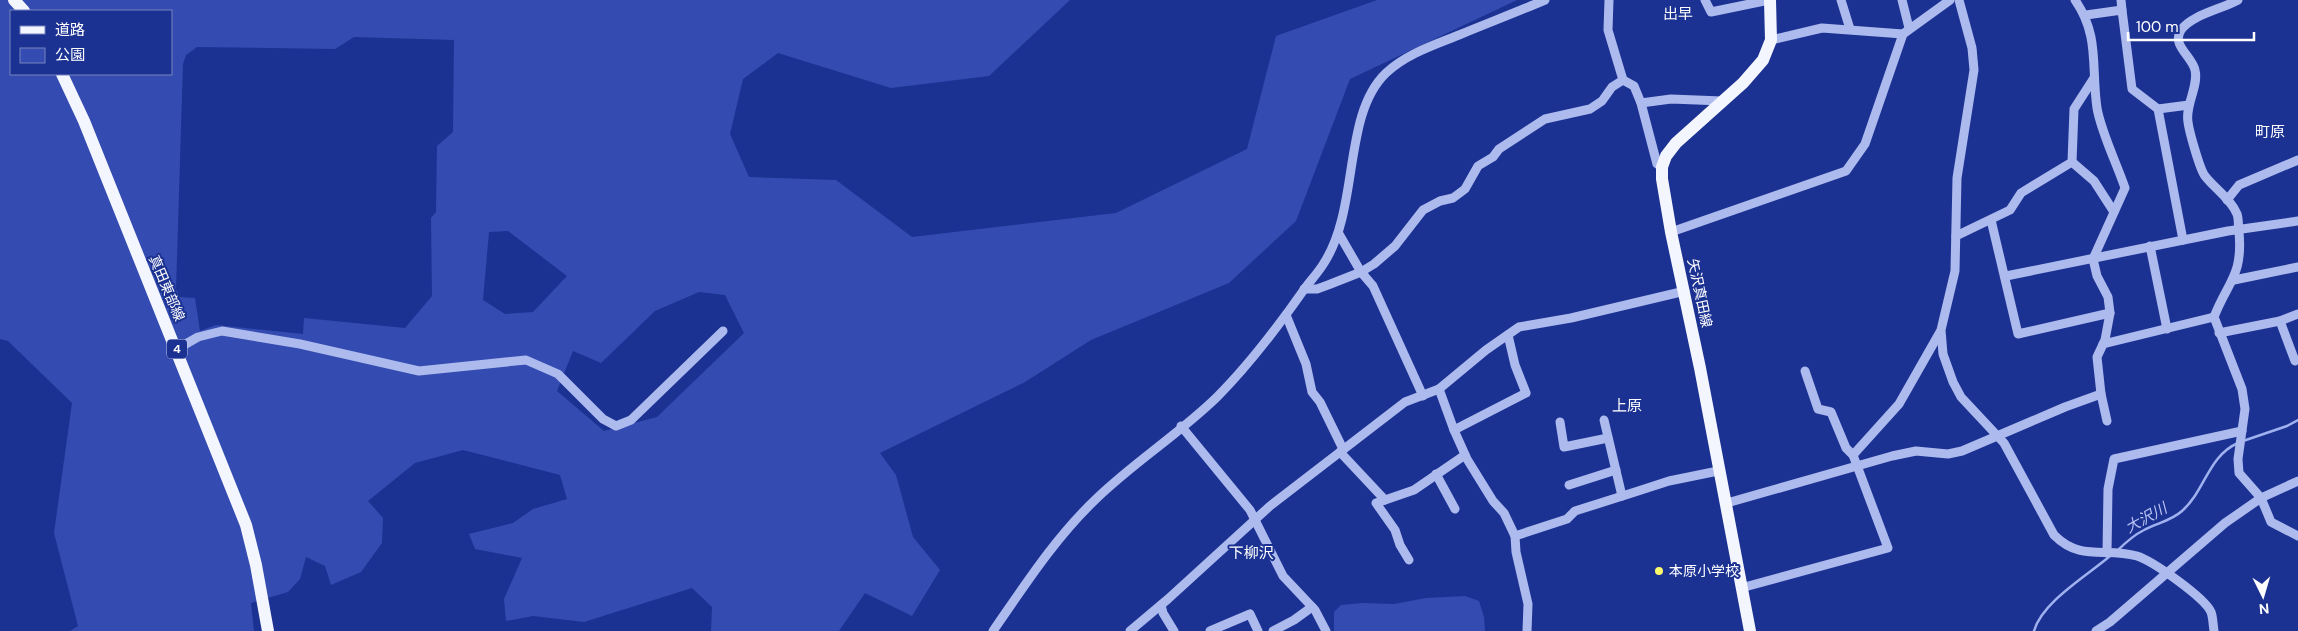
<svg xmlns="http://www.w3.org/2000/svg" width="2298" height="631" font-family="'DM Sans','Noto Sans JP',sans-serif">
<rect width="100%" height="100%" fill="#1c3292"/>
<g fill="#344cb1" fill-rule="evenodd">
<path d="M 0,0 L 1070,0 L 989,76 L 891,88 L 778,53 L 743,79 L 730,134 L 749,177 L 836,180 L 912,237 L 1116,213 L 1247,149 L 1276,36 L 1377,0 L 1517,0 L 1350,79 L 1296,221 L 1229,283 L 1091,340 L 1025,382 L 880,453 L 896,475 L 913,537 L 940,570 L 912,616 L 865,593 L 839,631 L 711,631 L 712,607 L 692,588 L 584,622 L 533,616 L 506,621 L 504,599 L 522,558 L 475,549 L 469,534 L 513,523 L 533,509 L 567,499 L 560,475 L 463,450 L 415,463 L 368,501 L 383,518 L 382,543 L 361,572 L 331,585 L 325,566 L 306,557 L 300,579 L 288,592 L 251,603 L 254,631 L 70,631 L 78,626 L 54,533 L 72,403 L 8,341 L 0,339 ZM 11,11 L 171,11 L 171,74 L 11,74 ZM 354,37 L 454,40 L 453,132 L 437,146 L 436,212 L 431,218 L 432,296 L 405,328 L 304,318 L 303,334 L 216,325 L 200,331 L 195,298 L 180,297 L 176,289 L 183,64 L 186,55 L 197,47 L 335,49 ZM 508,231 L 567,276 L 533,312 L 505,314 L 483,300 L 489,232 ZM 699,292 L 725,295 L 744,333 L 657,417 L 604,431 L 557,391 L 573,351 L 601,363 L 655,311 Z"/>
<polygon points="1465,596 1479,601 1484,617 1485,631 1334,631 1334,612 1341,605 1363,603 1394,604 1426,598"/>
</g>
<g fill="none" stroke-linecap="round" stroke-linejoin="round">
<g stroke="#a0b1f0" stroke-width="2.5">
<polyline points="2243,441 2287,426 2298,420"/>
<path d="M 2117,551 C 2125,543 2134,535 2144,530 C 2157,523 2171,521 2182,511 C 2205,491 2208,456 2238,443"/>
<path d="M 2034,631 C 2042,602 2088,575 2110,556"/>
</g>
<g stroke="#adbaee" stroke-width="9">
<polyline points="1609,0 1608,30 1623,80"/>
<polyline points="1705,0 1711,12 1769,0"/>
<polyline points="1841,0 1850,29"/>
<polyline points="1902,0 1909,28"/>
<path d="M 1959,0 L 1972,48 L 1974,70 L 1957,178 L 1955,271 L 1941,330 L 1943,354 L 1953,382 L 1961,397 L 2004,443 L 2054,535 C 2081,562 2105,547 2137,556 C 2153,561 2205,598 2211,612 C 2213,617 2213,625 2214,631"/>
<path d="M 2075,0 C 2100,36 2091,67 2097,108 C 2101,132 2117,164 2125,188 L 2093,259 L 2097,276 L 2108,297 L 2110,313 L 2105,340 L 2097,357 L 2101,394 L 2107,421"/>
<polyline points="2121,0 2122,10"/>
<path d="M 2238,0 C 2222,9 2191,15 2181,30 C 2171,45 2192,56 2195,70 C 2199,86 2185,105 2188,122 C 2189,131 2200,170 2205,176 C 2214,188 2231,199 2237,214 C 2239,219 2238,227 2239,232 C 2243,276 2228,281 2214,317 L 2242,389 L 2245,409 L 2238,459 L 2239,473 L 2261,498 L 2271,522 L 2298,536"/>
<polyline points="2086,15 2122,10 2132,89 2158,109 2183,240"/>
<polyline points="1771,40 1822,28 1903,34"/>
<polyline points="1641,103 1671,99 1722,101"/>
<polyline points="2158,109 2189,105"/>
<polyline points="2072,162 2094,181 2114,212"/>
<polyline points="2227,200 2239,185 2298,160"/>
<polyline points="1991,220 2018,334 2110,313"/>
<polyline points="1671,232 1846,171 1865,144 1903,34 1950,0"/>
<polyline points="1339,234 1361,272 1373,286 1423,396"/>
<polyline points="1956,236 2010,210 2021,193 2072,162 2074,109 2094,78"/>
<polyline points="2150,246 2167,329"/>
<polyline points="2006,276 2228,231 2298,221"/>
<polyline points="2234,280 2298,267"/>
<polyline points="1304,289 1317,289 1328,285 1361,272 1374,264 1395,246 1423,210 1440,201 1453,198 1465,189 1478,166 1493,157 1499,149 1545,119 1590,109 1602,101 1612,87 1623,80 1634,86 1641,103 1657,164 1662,167"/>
<polyline points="1286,315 1306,364 1312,392 1320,402 1343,449"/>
<polyline points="2280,321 2295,361"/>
<polyline points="2219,333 2280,321 2298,314"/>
<polyline points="2103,344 2214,317"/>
<polyline points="177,349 198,337 222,331 300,344 419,371 526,360 558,374 603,419 616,426 631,420 723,331"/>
<polyline points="1805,371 1818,409 1831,412 1846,448 1853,455"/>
<polyline points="1439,389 1454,430 1467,459 1493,501 1504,513 1515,536 1516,552 1528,604 1527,631"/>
<polyline points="1604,420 1622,496"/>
<polyline points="1560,422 1564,447 1608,438"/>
<polyline points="1181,426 1250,510 1283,576 1315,610 1326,631"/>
<polyline points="1454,430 1526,393 1515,365 1508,335"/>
<polyline points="1340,452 1385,500 1414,490 1465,455"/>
<polyline points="1436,474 1455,509"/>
<polyline points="1569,485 1616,470"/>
<polyline points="1385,500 1376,503 1395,530 1400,545 1409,560"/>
<polyline points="1727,503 1892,456 1916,451 1948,454 1962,451 2065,407 2101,394"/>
<polyline points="1515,536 1567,519 1575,511 1635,492 1669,481 1718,471"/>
<polyline points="2107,553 2108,489 2114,459 2242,431"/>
<polyline points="1741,588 1888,548 1853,455 1899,404 1940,332"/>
<polyline points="1161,605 1163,613 1174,631"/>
<path d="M 993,631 C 1025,585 1055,538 1096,499 C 1133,463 1179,434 1217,397 C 1249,365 1277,328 1303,291 C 1310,281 1318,273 1324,263 C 1360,207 1342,115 1386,73 C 1406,54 1434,45 1459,35 C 1488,23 1517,12 1545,0"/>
<polyline points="1130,631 1168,599 1270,506 1405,402 1439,389 1486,350 1519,327 1571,318 1685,291"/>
<polyline points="1210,631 1250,614 1258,631"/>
<polyline points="1273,631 1294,620 1312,607"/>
<polyline points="2096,631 2110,622 2225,523 2261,498 2298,481"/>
</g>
<g stroke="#f4f6ff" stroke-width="12">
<polyline points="14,0 24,11"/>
<polyline points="62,74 84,121 246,525 256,565 268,631"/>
<polyline points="1750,631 1700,368 1671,232 1662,179 1662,167 1666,156 1676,143 1743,83 1763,60 1771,40 1770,0"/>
</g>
</g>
<circle fill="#fef86b" stroke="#1c3292" stroke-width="2" cx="1659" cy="571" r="5"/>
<g text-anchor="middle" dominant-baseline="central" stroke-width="4" stroke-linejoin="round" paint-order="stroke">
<rect fill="#1c3292" stroke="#bbc2de" stroke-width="1" x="167" y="339.5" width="20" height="19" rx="4"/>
<g font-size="12" font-weight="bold" fill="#fff">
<text x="177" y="349">4</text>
</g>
<g font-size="14" fill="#fff" stroke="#1c3292">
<text transform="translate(167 288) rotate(67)">真田東部線</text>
<text transform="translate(1700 293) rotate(78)">矢沢真田線</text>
</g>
<g font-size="14" fill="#fff" stroke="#1c3292" text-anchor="start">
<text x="1669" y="571">本原小学校</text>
</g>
<g font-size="15" fill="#fff" stroke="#1c3292">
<text x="1678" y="14">出早</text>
<text x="2270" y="132">町原</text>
<text x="1627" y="406">上原</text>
<text x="1251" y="553">下柳沢</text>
</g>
<g font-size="15" font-style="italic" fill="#b9c5f5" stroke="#1c3292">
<text transform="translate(2146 518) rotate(-29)">大沢川</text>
</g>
</g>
<rect x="10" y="10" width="162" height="65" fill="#1c3292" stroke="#7784be"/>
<rect x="20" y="26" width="25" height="8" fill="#f4f6ff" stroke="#7784be"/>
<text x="55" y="35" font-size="15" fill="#ffffff">道路</text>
<rect x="20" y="48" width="25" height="15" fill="#344cb1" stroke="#7784be"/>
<text x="55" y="60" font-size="15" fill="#ffffff">公園</text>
<g transform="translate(2263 596) rotate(175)" stroke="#1c3292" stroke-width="4" paint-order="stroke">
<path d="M0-4L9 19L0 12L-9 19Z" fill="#ffffff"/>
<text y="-8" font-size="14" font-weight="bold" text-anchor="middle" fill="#ffffff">N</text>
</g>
<path d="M2128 32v8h126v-8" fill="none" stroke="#ffffff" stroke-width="2.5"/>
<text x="2136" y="32" font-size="15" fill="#ffffff" stroke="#1c3292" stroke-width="4" paint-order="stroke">100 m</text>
</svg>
